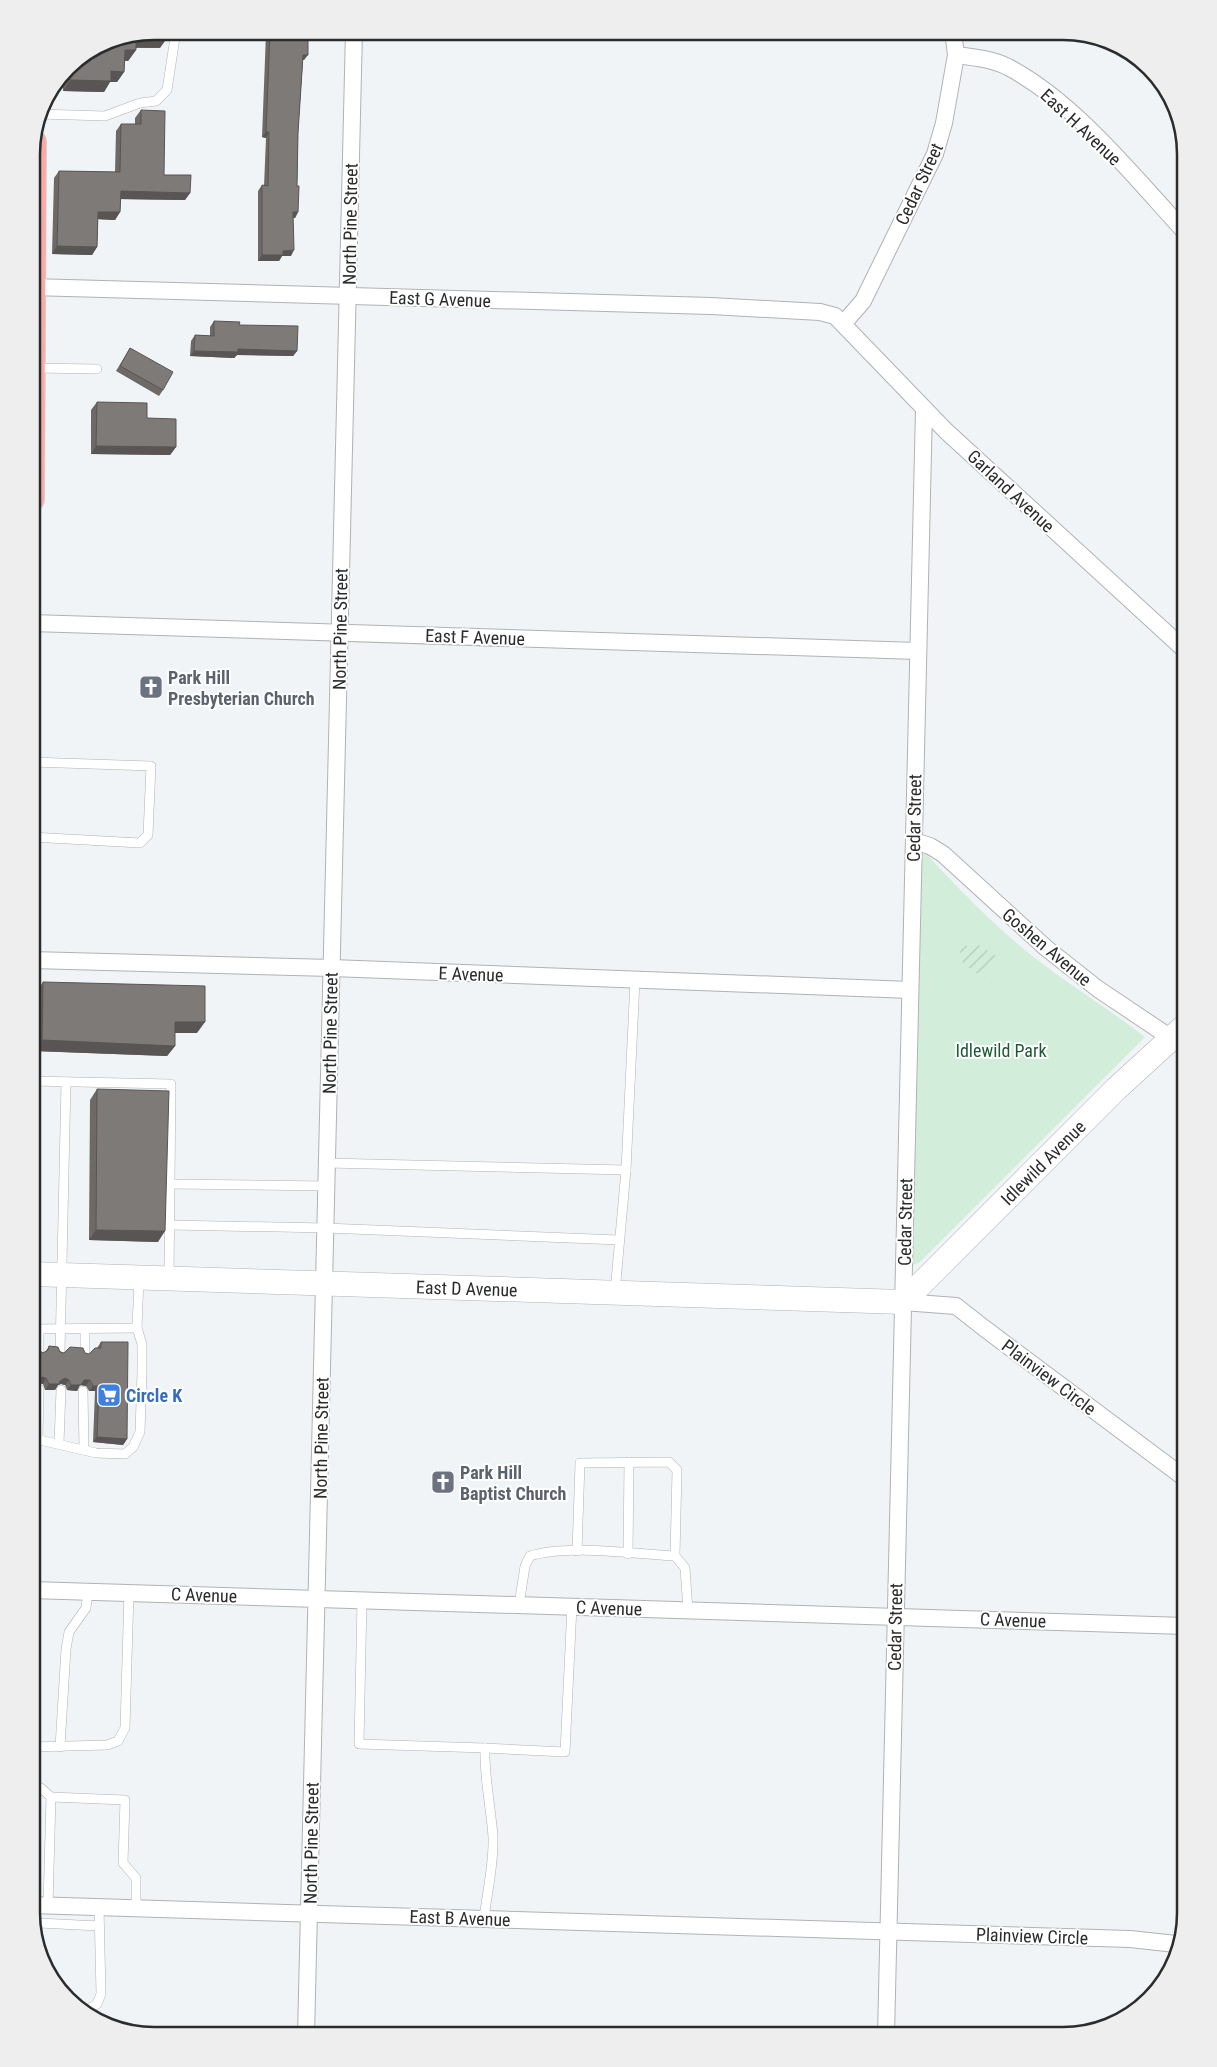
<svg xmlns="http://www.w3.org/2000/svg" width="1217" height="2067" font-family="'Roboto Condensed',sans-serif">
<defs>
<pattern id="garden-furrows" width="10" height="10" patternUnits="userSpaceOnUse" patternTransform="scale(1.25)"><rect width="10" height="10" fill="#d2eeda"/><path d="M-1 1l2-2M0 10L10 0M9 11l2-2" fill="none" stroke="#b4ccbb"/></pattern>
</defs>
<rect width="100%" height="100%" fill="#f1f4f6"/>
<path fill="#d2eeda" d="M 914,841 C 948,877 981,913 1019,945 C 1059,979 1104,1005 1145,1037 L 919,1263 L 912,1265 Z"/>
<polygon fill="url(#garden-furrows)" points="977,944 998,957 984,978 963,964 959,947"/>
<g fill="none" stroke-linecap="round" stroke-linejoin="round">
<g stroke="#b0b2b5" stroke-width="10">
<g id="lane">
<polyline points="39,114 105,116 140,103 156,101 167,90 176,31"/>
<polyline points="35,368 97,369"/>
<polyline points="31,837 140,843 148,835 151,766 31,762"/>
<polyline points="31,1081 171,1084 169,1277"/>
<polyline points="327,1163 626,1170"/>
<polyline points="170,1184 327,1186"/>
<polyline points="170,1225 326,1228 619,1240"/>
<polyline points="615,1292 626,1170 635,980"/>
<polyline points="31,1329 137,1328"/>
<polyline points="85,1329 85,1353"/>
<polyline points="39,1352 39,1329"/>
<polyline points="60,1352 66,1082"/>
<polyline points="83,1391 84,1450"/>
<polyline points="31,1438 96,1453 125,1454 133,1447 140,1432 142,1373 142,1344 137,1328 139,1278"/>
<polyline points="38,1439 39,1389"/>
<polyline points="59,1443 61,1390"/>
<polyline points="577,1551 580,1463 669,1462 677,1470 675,1556"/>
<polyline points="628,1554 629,1462"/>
<path d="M 362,1600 L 359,1744 L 485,1748 C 484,1778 491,1807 493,1837 C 494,1864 487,1892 484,1919"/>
<path d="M 519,1605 L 525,1566 L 530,1556 C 566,1544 635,1554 675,1556 L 685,1568 L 688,1610"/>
<polyline points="31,1747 107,1745 118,1741 125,1728 129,1592"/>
<polyline points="60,1747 66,1649 69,1632 86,1608 88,1591"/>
<polyline points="485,1748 565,1752 572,1606"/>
<polyline points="31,1788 41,1788 51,1797 48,1905"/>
<polyline points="51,1797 125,1800 123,1863 136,1878 136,1908"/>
<polyline points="34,1927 39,1923 99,1926"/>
<polyline points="83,2012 97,2004 101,1994 99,1907"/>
</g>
</g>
<g stroke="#b0b2b5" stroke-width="18">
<g id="street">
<path d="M 956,55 C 973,57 992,59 1008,67 C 1076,103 1134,177 1186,233"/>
<polyline points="31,287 711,306 820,312 835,316 946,431 1186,651"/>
<polyline points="843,324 863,301 935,154 944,123 956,55 953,31"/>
<polyline points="31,623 918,651"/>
<polyline points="914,841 930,846 943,854 1046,948 1098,989 1186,1048"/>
<polyline points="31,960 332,968 910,990"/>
<polyline points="903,1302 956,1306 984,1328 1186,1479"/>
<polyline points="31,1590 1186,1626"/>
<polyline points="31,1905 1130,1939 1176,1944"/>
<polyline points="306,2036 354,31"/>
<polyline points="886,2036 924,409"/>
</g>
</g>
<g stroke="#b0b2b5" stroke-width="25">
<g id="secondary">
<path id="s1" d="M 31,1274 L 903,1302 L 1116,1089 L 1186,1025"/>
</g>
</g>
<g stroke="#d0d1d1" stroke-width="28">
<polyline id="primary" points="31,499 33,142"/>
</g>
<use href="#lane" stroke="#fff" stroke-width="9"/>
<use href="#street" stroke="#fff" stroke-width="16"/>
<use href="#secondary" stroke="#fff" stroke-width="24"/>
<use href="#primary" stroke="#fca9a6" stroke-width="26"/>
</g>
<g fill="#6c6967">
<polygon points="267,31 308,31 304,60 303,60 298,133 297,186 298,212 295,218 293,218 291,256 282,256 279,261 258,261 258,191 262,185 264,186 266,138 262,137 266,33"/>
<polygon points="107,40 160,48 136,48 136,50 128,61 125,61 124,72 117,82 110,82 104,92 63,91 63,73 67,67"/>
<polygon points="141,110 164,175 190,193 185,200 121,199 120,212 115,220 98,219 97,247 92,255 52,254 54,178 59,171 115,172 116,131 121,124 135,124 135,118"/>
<polygon points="214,321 239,325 297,351 293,356 237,355 234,358 190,356 191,341 195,335 210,336 210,327"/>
<polygon points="130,348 163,390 159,396 116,371"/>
<polygon points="97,402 147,418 176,447 170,455 91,454 91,410"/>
<polygon points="43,982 197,1033 175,1033 175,1046 167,1056 34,1051 36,992"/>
<polygon points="97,1089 158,1242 89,1240 90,1100"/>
<polygon points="101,1342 127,1439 123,1445 93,1442 95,1391 89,1391 86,1386 80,1385 77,1391 67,1390 65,1385 61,1384 58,1385 55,1390 45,1390 43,1384 39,1383 32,1389 33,1354 37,1349 43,1353 46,1351 49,1346 64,1353 85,1353 89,1354 97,1348"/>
</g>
<g fill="#585554">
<polygon points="136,37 168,37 160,48 128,47"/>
<polygon points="125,50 136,50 128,61 118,61"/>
<polygon points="303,55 308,55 304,60 299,60"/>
<polygon points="111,71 124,72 117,82 110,82 104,92 63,91 70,80"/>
<polygon points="266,132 269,132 266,138 262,137"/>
<polygon points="121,191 190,193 185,200 115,199"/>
<polygon points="98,212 120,212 115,220 93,219"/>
<polygon points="293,212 298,212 295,218 289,217"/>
<polygon points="57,246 97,247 92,255 52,254"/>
<polygon points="294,250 291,256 282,256 279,261 258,261 262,255 283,251"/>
<polygon points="238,349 297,351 293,356 237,355 234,358 190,356 194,351"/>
<polygon points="96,446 176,447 170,455 91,454"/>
<polygon points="175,1022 205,1022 197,1033 167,1033"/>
<polygon points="42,1040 175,1046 167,1056 34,1051"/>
<polygon points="96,1230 165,1231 158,1242 89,1240"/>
<polygon points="42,1377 46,1378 43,1384 39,1383 32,1389 36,1384"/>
<polygon points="65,1378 69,1380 65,1385 61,1384 58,1385 55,1390 45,1390 49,1384 60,1381"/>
<polygon points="84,1380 90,1380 86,1386 80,1385 77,1391 67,1390 71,1385"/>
<polygon points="93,1386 99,1386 95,1391 89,1391"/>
<polygon points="97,1437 127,1439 123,1445 93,1442"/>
</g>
<g fill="#7d7a78" stroke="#585554">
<polygon points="154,31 168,31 168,37 136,37 136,50 125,50 124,72 111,71 111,81 70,80 71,65 107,40"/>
<polygon points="270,31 308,31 308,55 303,55 298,133 297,186 299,186 298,212 293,212 294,250 283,251 283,255 262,255 262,185 268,186 269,132 266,132"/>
<polygon points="141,110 165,111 164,175 191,175 190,193 121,191 120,212 98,212 97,247 57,246 59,171 120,172 121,124 141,124"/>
<polygon points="214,321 240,322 239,325 298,326 297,351 238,349 238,352 194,351 195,335 214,336"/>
<polygon points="130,348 173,372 163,390 120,366"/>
<polygon points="97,402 147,403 147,418 176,419 176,447 96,446"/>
<polygon points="43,982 205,986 205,1022 175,1022 175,1046 42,1040"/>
<polygon points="97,1089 169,1091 165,1231 96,1230"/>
<polygon points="101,1342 128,1342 127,1439 97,1437 99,1386 93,1386 90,1380 84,1380 81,1385 71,1385 69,1380 65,1378 60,1381 59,1384 49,1384 46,1378 42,1377 36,1384 37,1349 43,1353 48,1350 49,1346 58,1347 60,1352 64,1353 70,1347 83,1348 85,1353 89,1354 95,1348 101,1348"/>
</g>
<defs>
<g id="church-square" transform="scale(1.25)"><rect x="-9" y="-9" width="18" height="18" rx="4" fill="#6b7280" stroke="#fff"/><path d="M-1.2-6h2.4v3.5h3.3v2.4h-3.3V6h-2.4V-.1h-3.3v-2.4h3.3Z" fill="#fff"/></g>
<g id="supermarket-square" transform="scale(1.25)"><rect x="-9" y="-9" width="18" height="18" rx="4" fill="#3f7fe0" stroke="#fff"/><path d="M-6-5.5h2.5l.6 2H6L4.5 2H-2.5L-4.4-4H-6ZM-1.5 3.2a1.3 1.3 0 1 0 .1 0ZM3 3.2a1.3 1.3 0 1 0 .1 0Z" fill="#fff"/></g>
</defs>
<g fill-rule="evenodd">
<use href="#church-square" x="151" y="687"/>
<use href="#supermarket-square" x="109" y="1395"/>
<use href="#church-square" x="443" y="1482"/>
</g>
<g text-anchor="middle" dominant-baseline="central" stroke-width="4" stroke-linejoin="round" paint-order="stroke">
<g font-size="18" fill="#2b2c2d" stroke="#fff">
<text transform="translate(1081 127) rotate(43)">East H Avenue</text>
<text transform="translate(919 184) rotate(-65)">Cedar Street</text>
<text transform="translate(350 224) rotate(-89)">North Pine Street</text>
<text transform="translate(440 299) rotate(2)">East G Avenue</text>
<text transform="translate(1011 491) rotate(43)">Garland Avenue</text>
<text transform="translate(340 629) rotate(-89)">North Pine Street</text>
<text transform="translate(475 637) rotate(2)">East F Avenue</text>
<text transform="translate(914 818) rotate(-89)">Cedar Street</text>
<text transform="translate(1047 947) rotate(40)">Goshen Avenue</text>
<text transform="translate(471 974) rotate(2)">E Avenue</text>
<text transform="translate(330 1033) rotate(-89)">North Pine Street</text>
<text stroke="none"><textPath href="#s1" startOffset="1070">Idlewild Avenue</textPath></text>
<text transform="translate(905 1222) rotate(-89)">Cedar Street</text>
<text stroke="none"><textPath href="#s1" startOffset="436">East D Avenue</textPath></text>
<text transform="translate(1049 1377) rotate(37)">Plainview Circle</text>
<text transform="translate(321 1438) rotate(-89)">North Pine Street</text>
<text transform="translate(204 1595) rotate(2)">C Avenue</text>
<text transform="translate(609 1608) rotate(2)">C Avenue</text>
<text transform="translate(1013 1620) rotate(2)">C Avenue</text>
<text transform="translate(895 1627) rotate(-89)">Cedar Street</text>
<text transform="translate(311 1843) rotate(-89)">North Pine Street</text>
<text transform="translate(460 1918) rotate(2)">East B Avenue</text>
<text transform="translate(1032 1936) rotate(2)">Plainview Circle</text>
</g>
<g font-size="18" font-weight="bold" fill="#5b616d" stroke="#fff" text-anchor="start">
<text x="168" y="677">Park Hill<tspan x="168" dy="21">Presbyterian Church</tspan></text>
<text x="460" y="1472">Park Hill<tspan x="460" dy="21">Baptist Church</tspan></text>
</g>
<g font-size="18" fill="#1a5b35" stroke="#fff">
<text x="1001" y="1050">Idlewild Park</text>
</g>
<g font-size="18" font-weight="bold" fill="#366cbe" stroke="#fff" text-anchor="start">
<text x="126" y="1395">Circle K</text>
</g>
</g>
<path d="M0 0H1217V2067H0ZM154 40H1063A114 114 0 0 1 1177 154V1913A114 114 0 0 1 1063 2027H154A114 114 0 0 1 40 1913V154A114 114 0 0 1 154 40Z" fill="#eee" fill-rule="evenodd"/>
<path fill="none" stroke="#2b2c2d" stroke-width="2.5" d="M154 40H1063A114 114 0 0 1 1177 154V1913A114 114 0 0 1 1063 2027H154A114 114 0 0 1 40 1913V154A114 114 0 0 1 154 40Z"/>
</svg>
